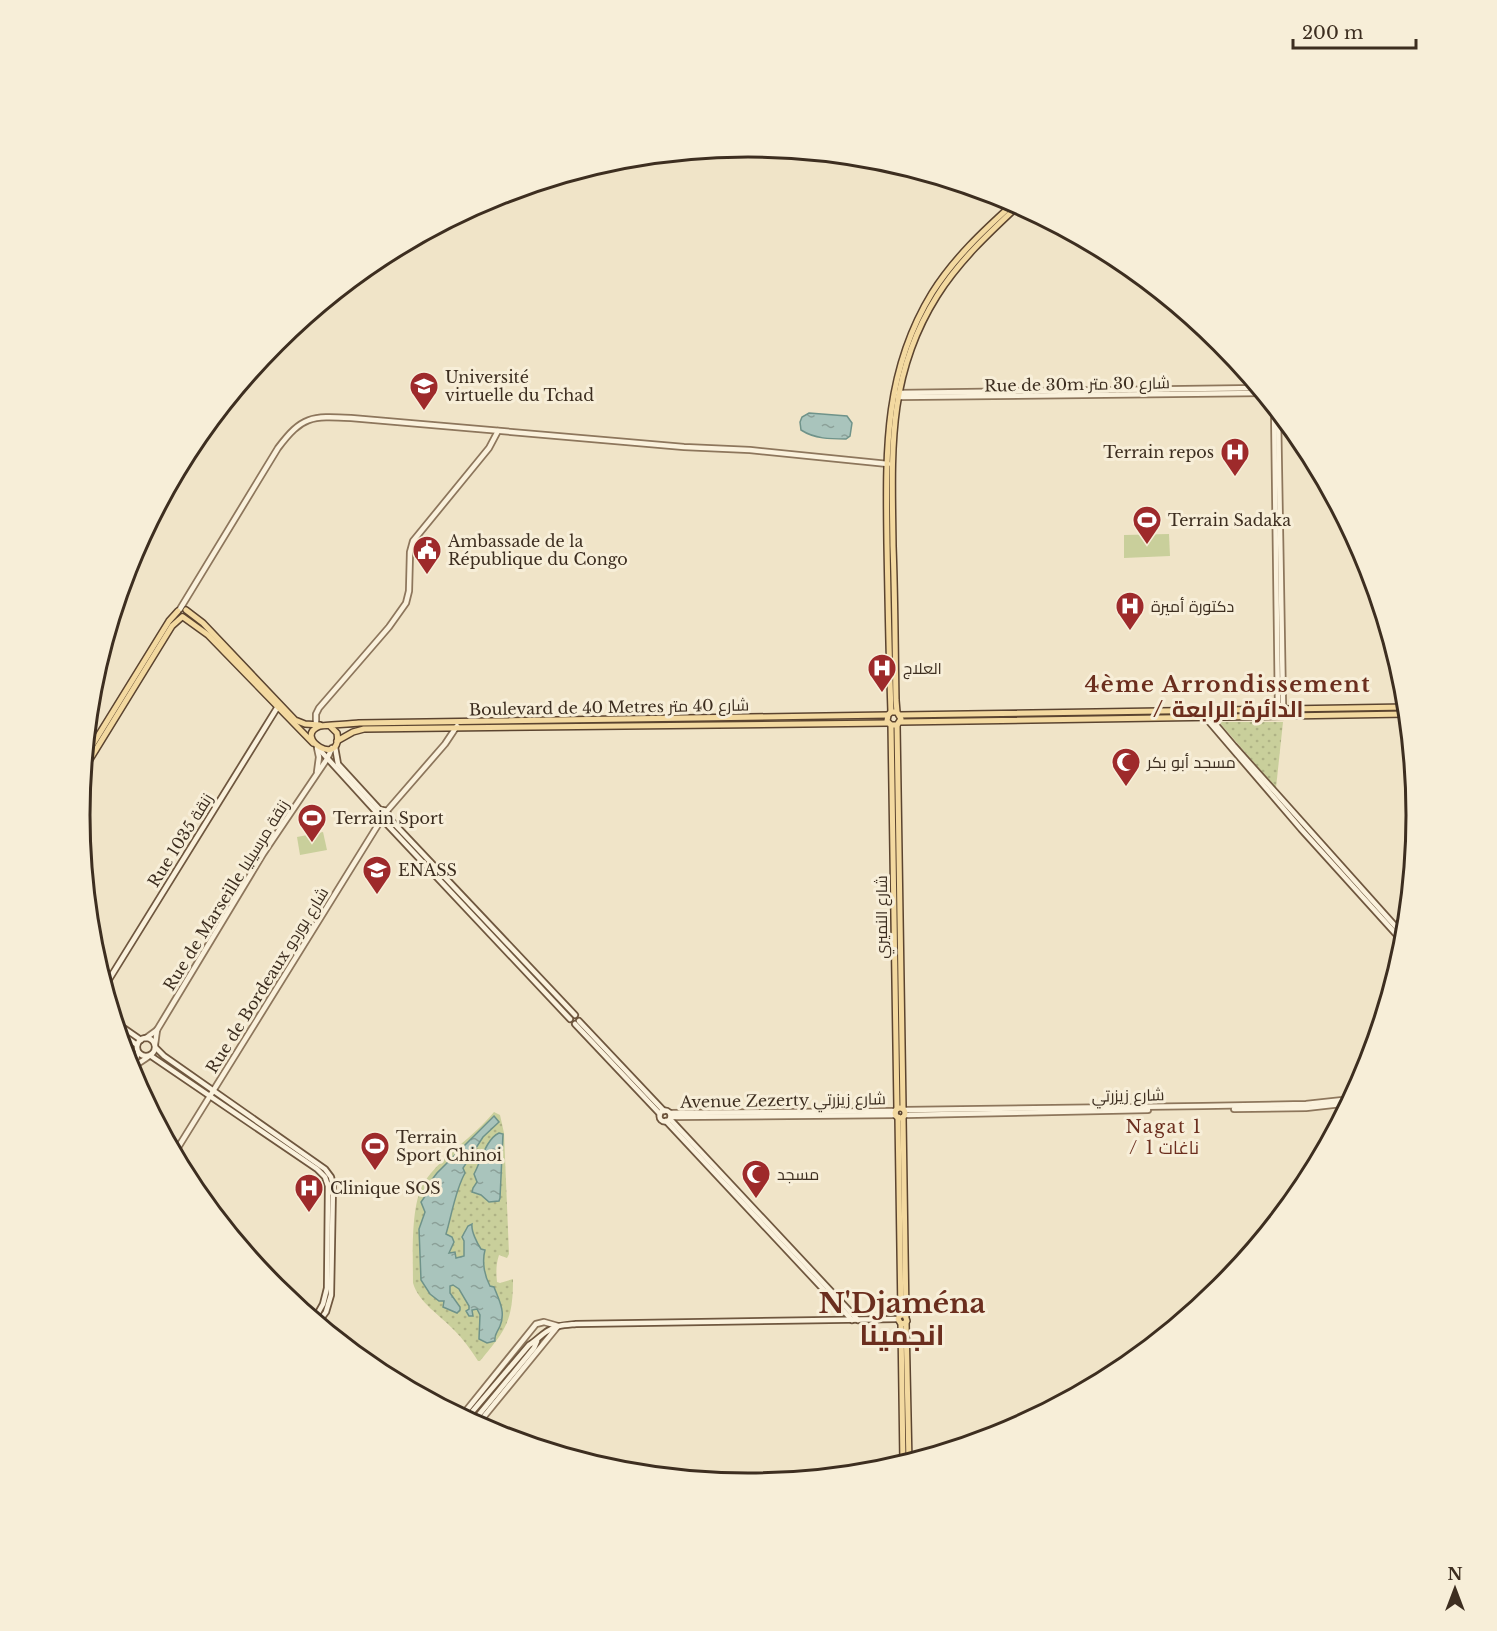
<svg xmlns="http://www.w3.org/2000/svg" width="1497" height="1631" font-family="'Libre Baskerville',Cairo,serif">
<defs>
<pattern id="grass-dots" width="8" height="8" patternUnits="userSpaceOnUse" patternTransform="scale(1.5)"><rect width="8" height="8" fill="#c9cf9b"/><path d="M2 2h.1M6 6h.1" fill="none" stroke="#aeb285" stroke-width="1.8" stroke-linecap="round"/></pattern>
<pattern id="water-ripples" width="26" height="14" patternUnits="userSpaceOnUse" patternTransform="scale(1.5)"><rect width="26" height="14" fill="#a9c4bc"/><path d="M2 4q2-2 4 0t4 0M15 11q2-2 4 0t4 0" fill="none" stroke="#8ba098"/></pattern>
</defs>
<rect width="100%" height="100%" fill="#f0e4c8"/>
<g fill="url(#grass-dots)">
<polygon points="1219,722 1283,722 1276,788"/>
<path d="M 494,1112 L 500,1115 L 504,1133 L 509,1254 L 507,1258 L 499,1255 C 496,1264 496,1272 497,1282 L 500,1283 L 513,1279 C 513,1321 506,1330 480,1361 L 478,1361 C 471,1350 463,1339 454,1330 C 440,1315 419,1303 413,1283 C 413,1257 410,1202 425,1181 C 442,1156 474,1137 494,1112 Z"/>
</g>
<g fill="#c9cf9b">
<polygon points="1169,534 1170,556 1124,558 1124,535"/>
<polygon points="323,832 327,850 300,855 297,837"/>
</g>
<g fill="url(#water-ripples)" stroke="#6f938a" stroke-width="1.5">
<path d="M 809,413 L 847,416 L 852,423 L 850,436 L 846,439 C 830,439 815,439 801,430 L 800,422 L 802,417 Z"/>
<path d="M 494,1116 L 499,1122 L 483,1137 L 463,1168 L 465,1173 C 455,1191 452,1214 446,1234 L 452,1237 L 454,1242 L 449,1253 L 455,1252 L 456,1258 L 464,1256 L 464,1241 L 462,1237 L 468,1226 L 472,1224 C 471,1231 477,1243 481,1249 L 485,1250 C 482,1261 484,1275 490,1286 L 494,1287 C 499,1300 506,1312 500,1326 C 497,1333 494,1334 495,1341 L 487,1343 L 479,1339 L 480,1315 L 477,1309 L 472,1310 L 473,1316 L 469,1316 L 466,1311 L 469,1309 L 469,1306 L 459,1289 L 453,1285 L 450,1286 L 450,1293 L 460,1307 L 460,1310 L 457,1313 L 443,1307 L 444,1301 L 439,1301 L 430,1294 L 421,1280 L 419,1229 L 425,1212 L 421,1202 L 426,1195 L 427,1186 L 437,1173 Z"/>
<path d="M 499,1133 L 503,1134 L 500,1198 L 499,1201 L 489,1202 L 481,1195 L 472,1192 L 473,1188 L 477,1182 L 474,1174 C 481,1161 486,1139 499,1133 Z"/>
</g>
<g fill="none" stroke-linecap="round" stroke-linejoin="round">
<g stroke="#8d765c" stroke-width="8">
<g id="tertiary">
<polyline points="898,393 1259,388"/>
<polyline points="898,397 1263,393"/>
<polyline points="1274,406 1278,710 1280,712"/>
<polyline points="1278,412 1283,704 1285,711"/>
<path d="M 180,609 L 278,448 C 302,416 311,416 351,418 L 684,447 L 750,450 L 888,464"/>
<polyline points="316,725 316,714 319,708 389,627 406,603 409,591 410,552 413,541 489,448 498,431"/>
<polyline points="317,772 319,757 317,748"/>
<polyline points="386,812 445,744 457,726"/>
<polyline points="146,1038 157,1030 263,854 327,759 332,748"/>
<polyline points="155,1045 157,1030"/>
<polyline points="133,1067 148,1057"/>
<polyline points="131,1072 138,1053"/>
<polyline points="1234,1109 1306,1108 1350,1103"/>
<polyline points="905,1110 1203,1106 1306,1104 1352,1099"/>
<polyline points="670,1113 896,1111"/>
<polyline points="905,1115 1148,1110"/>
<polyline points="671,1117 896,1115"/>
<polyline points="174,1154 381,820"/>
<polyline points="461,1417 536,1324 544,1322 558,1326 477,1425"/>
</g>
</g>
<g stroke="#6f573f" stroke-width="8">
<g id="secondary">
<polyline points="1208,710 1217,726 1234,746 1405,937"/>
<polyline points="1201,711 1205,717 1301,829 1405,944"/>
<polyline points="335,747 338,764 381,811"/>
<polyline points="318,748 378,814"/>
<circle cx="383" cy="815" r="5"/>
<polyline points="388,817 575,1015"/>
<polyline points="383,820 570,1019"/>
<polyline points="105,986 277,708"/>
<polyline points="579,1021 664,1111"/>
<polyline points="115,1022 141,1040"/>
<polyline points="575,1024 660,1114"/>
<polyline points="118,1031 137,1045"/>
<circle cx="146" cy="1047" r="9"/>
<polyline points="156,1048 164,1056 325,1169 331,1177 333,1185 331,1295 326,1312 318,1323"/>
<polyline points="151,1056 317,1169 325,1177 328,1186 327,1288 323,1304 314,1320"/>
<circle cx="665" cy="1116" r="5.5"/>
<polyline points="670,1119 858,1320"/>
<polyline points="666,1121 852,1320"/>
<path d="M 466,1419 L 529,1345 C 536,1341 540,1336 546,1332 C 555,1325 566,1325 576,1324 L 898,1319"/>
<polyline points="472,1423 534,1348 537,1341"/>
</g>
</g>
<g stroke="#5b4430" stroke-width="8">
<g id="primary">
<polyline points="186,610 203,623 295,720 305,724 320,725"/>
<polyline points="183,617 208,635 313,743"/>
<path d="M 891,712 C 889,656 888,600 887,544 C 886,454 883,373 932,293 C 954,258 984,230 1014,203"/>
<path d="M 897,712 L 891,712 L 888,715 L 887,721 L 891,725 L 897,725 L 901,719 L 897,712 L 896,700 C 895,649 895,597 893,546 C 892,455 886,377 937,296 C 959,261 989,233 1019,205"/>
<polyline points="900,715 1407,707"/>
<polyline points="900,722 1407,714"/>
<polyline points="891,725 897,1109"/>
<polyline points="897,725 903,1108"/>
<path d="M 331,727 L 337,733 C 343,769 291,737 320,726 C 324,725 353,724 359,723 L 888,715"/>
<polyline points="337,741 353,732 364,729 888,723"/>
<polyline points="85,757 169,621 178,611"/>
<polyline points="84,769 172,626 182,617"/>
<circle cx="900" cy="1113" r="5"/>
<polyline points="898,1117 901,1315"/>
<polyline points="903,1117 906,1316"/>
<polyline points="906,1322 909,1463"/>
<polyline points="901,1324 905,1323 907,1321 905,1315 900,1315 898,1319 901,1324 903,1464"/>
</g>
</g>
<use href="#tertiary" stroke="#faf1dc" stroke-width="4.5"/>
<use href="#secondary" stroke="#faf1dc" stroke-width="4.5"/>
<use href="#primary" stroke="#f3d9a0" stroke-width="5"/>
</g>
<defs>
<g id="university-pin" transform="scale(1.5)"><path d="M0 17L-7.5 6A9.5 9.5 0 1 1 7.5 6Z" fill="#9e2a2b" stroke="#f7eed8"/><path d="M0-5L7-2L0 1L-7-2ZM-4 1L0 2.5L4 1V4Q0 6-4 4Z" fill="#fff"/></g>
<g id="hospital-pin" transform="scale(1.5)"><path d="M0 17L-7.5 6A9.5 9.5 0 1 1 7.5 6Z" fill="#9e2a2b" stroke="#f7eed8"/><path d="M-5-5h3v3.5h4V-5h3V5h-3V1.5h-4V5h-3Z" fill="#fff"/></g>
<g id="stadium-pin" transform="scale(1.5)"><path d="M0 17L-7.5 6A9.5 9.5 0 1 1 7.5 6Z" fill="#9e2a2b" stroke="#f7eed8"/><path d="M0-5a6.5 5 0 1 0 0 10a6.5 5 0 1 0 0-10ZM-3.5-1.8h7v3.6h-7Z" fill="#fff"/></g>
<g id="civic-pin" transform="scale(1.5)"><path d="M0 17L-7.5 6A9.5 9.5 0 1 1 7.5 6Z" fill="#9e2a2b" stroke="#f7eed8"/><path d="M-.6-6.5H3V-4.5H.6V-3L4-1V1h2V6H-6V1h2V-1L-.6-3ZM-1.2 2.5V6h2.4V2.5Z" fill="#fff"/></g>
<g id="mosque-pin" transform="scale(1.5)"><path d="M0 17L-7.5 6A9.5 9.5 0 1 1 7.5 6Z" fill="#9e2a2b" stroke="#f7eed8"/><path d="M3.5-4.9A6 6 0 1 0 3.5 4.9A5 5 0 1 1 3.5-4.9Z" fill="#fff"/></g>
</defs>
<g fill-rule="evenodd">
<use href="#university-pin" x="424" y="386"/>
<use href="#hospital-pin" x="1235" y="452"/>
<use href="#stadium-pin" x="1147" y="520"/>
<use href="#civic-pin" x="427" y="550"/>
<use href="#hospital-pin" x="1130" y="606"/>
<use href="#hospital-pin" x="882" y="668"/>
<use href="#mosque-pin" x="1126" y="762"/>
<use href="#stadium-pin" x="312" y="818"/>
<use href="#university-pin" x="377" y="870"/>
<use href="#stadium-pin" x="375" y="1146"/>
<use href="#mosque-pin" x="756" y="1174"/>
<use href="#hospital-pin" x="309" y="1188"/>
</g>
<g text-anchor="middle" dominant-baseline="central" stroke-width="6" stroke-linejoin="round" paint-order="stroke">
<g font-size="16" fill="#3d2e20" stroke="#f7eed8" text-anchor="start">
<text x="445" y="377">Université<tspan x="445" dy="18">virtuelle du Tchad</tspan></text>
<text x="1214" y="452" text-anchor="end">Terrain repos</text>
<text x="1168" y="520">Terrain Sadaka</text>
<text x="448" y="541">Ambassade de la<tspan x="448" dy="18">République du Congo</tspan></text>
<text x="1151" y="606">دكتورة أميرة</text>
<text x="903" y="668">العلاج</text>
<text x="1147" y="762">مسجد أبو بكر</text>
<text x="333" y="818">Terrain Sport</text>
<text x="398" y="870">ENASS</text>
<text x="396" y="1137">Terrain<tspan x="396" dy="18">Sport Chinoi</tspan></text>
<text x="777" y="1174">مسجد</text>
<text x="330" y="1188">Clinique SOS</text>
</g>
<g font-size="16" fill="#3d2e20" stroke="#f7eed8">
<text transform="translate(1077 384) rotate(-1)">Rue de 30m شارع 30 متر</text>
<text transform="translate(609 707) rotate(-1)">Boulevard de 40 Metres شارع 40 متر</text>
<text transform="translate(180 840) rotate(-58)">Rue 1035 زنقة</text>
<text transform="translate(226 895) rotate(-58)">Rue de Marseille زنقة مرسيليا</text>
<text transform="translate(881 917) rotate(-90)">شارع النميري</text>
<text transform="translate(267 980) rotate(-58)">Rue de Bordeaux شارع بوردو</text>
<text transform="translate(1128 1095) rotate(-1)">شارع زيزرتي</text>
<text transform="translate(783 1100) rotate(-1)">Avenue Zezerty شارع زيزرتي</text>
</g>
<g font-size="18" letter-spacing="1.5" fill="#6b2e1e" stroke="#f7eed8">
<text x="1164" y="1127">Nagat 1<tspan x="1164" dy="21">/ ناغات 1</tspan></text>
</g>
<g font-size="22" font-weight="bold" letter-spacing="1.5" fill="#6b2e1e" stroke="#f7eed8">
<text x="1228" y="684">4ème Arrondissement<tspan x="1228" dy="25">/ الدائرة الرابعة</tspan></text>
</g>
<g font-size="28" font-weight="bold" fill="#6b2e1e" stroke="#f7eed8">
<text x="902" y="1303">N'Djaména<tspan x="902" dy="32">انجمينا</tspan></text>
</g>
</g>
<path d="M0 0H1497V1631H0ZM90 815a658 658 0 1 1 1316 0a658 658 0 1 1-1316 0Z" fill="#f7eed8" fill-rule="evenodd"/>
<path fill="none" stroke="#3d2e20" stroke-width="3" d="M90 815a658 658 0 1 1 1316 0a658 658 0 1 1-1316 0Z"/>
<g transform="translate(1455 1589)" stroke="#f7eed8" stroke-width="4.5" paint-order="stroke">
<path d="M0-4.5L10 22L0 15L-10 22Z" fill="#3d2e20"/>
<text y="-9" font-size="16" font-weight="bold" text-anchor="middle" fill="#3d2e20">N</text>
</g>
<path d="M1293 39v9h123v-9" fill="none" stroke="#3d2e20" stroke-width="3"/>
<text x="1302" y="39" font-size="18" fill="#3d2e20" stroke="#f7eed8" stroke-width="4.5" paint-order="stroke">200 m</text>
</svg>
